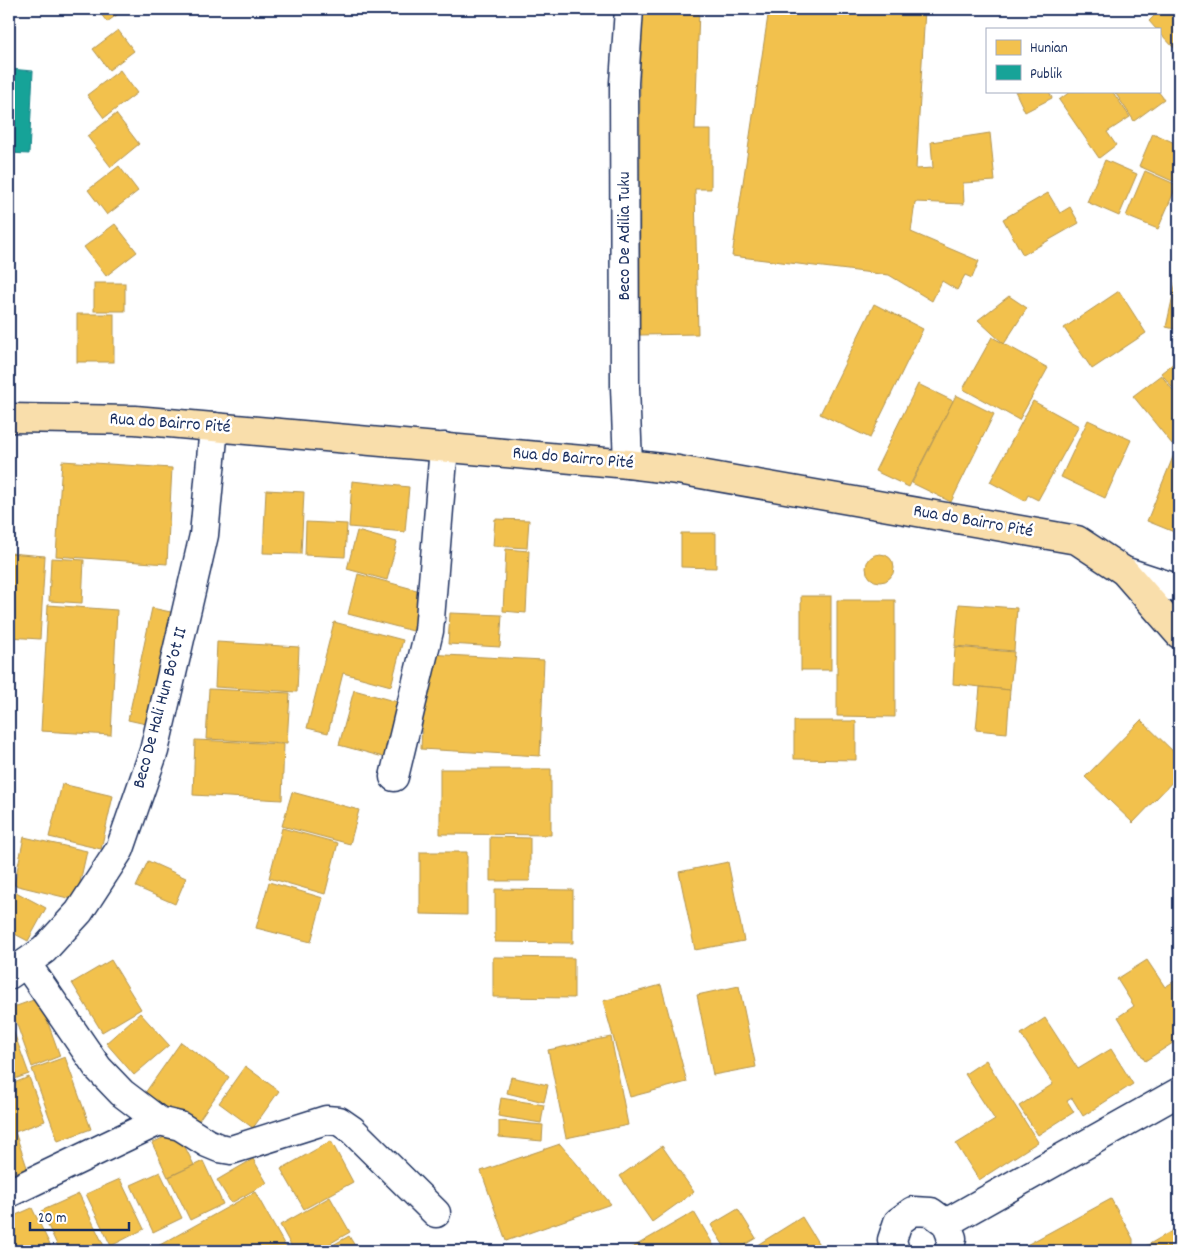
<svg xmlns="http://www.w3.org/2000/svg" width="1188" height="1260" font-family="Dekko,sans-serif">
<rect width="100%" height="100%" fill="#fff"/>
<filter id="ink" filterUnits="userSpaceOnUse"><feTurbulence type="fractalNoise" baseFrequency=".02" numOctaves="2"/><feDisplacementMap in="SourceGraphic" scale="10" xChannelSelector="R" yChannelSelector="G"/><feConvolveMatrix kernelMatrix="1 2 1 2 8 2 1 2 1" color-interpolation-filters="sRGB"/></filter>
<g filter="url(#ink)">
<g fill="#f2c14e" stroke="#b29553">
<polygon points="97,9 125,9 107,22"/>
<polygon points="640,9 699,9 695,130 711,130 711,189 695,189 698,334 640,335"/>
<polygon points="769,9 925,9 916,169 933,168 931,142 990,133 995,181 963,183 964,204 915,202 911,232 979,261 972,278 965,275 957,290 942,281 932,301 889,275 732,256"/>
<polygon points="1161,9 1179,9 1179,45 1175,49 1159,32 1159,29 1156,29 1149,21"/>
<polygon points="118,30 134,51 109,70 93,49"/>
<polygon points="120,70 137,93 104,118 87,95"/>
<polygon points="1015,91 1049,91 1052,98 1025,112"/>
<polygon points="1071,91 1112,91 1130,117 1107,132 1116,145 1099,158 1059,100"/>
<polygon points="1114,91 1158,91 1164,99 1134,121"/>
<polygon points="116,114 139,144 111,167 87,136"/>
<polygon points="1153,133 1179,145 1179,184 1139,166"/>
<polygon points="1105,160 1137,174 1119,216 1087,202"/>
<polygon points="119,166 138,191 107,215 88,190"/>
<polygon points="1145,171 1177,185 1158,229 1126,216"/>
<polygon points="1048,193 1060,213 1070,207 1079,223 1023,255 1003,219"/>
<polygon points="115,224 137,252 106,276 84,247"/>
<polygon points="1176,282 1179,283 1179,330 1166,327"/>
<rect x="94" y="283" width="31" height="28"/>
<polygon points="1119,291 1146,333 1092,369 1064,328"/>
<polygon points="1009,296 1027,308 1004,344 978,320"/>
<polygon points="874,304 923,329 870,438 820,414"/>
<rect x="77" y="314" width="37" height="48"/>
<polygon points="992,337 1048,368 1019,420 963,389"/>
<polygon points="1179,359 1179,396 1161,373"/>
<polygon points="1161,375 1179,398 1179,439 1172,444 1133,396"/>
<polygon points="918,384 953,401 909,487 875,471"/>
<polygon points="956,395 994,414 951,502 912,483"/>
<polygon points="1033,401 1079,426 1038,500 1028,495 1025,501 990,482"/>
<polygon points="1088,420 1131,440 1105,498 1061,477"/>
<polygon points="1175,452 1179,454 1179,534 1147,521"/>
<polygon points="62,461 172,468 167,564 56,556"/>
<polygon points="352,481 409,487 405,532 349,527"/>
<polygon points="266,490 304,492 301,554 263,553"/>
<polygon points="495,519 529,520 527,548 493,546"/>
<polygon points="306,522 347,524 345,557 305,555"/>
<polygon points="357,531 397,542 387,580 347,569"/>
<polygon points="681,533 716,533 716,568 681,567"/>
<polygon points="506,549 529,551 526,613 503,611"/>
<polygon points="9,553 45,556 40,639 9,637"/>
<circle cx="880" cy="568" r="14"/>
<polygon points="51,558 84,560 82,603 49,601"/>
<polygon points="358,574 424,592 413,631 348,614"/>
<rect x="801" y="596" width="30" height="74"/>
<polygon points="837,600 895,600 895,717 837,716"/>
<polygon points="959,604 1017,608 1014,651 955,646"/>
<polygon points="48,605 117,610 111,735 41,731"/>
<polygon points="152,608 180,614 155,726 128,720"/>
<polygon points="450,613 502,615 500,647 448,644"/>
<polygon points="334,622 403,640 391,686 343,673 328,733 307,728"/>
<polygon points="217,642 299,647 297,692 215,687"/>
<polygon points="955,647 1014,652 1010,690 953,684"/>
<polygon points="425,654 544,660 540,756 421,749"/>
<polygon points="980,687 1010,690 1007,733 976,730"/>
<polygon points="209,689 290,693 287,743 206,739"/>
<polygon points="354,690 401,703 387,758 339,745"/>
<polygon points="1141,720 1179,757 1179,775 1133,823 1085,777"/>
<polygon points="794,721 856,721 856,760 794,759"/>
<polygon points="195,740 284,744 282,800 193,795"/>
<polygon points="440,769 551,769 551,835 440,834"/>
<polygon points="62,784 113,796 101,849 49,837"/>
<polygon points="292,792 359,810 350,844 282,826"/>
<polygon points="282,828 338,843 325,894 269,878"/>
<polygon points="24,837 87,851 76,900 14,885"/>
<polygon points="490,837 530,838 530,881 490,881"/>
<polygon points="420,852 467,852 467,915 420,914"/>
<polygon points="148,861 186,878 175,904 136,887"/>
<polygon points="728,862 744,941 695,950 679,872"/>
<polygon points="269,882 323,898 311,942 256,928"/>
<polygon points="495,889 573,890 573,943 495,942"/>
<polygon points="16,892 46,908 28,941 9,931 9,906"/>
<polygon points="493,957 574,958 574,998 493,997"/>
<polygon points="111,960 141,1009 102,1032 72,983"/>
<polygon points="1147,960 1165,987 1179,978 1179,1039 1145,1061 1118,1017 1134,1006 1117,979"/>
<polygon points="661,985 687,1082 630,1097 603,1001"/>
<polygon points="739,986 756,1067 713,1075 697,995"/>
<polygon points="39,998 60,1056 32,1067 11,1008"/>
<polygon points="140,1013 169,1045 134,1075 106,1043"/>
<polygon points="1045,1018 1078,1069 1111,1049 1133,1084 1083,1116 1072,1098 1067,1101 1074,1112 1038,1135 1019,1106 1053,1084 1021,1034"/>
<polygon points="9,1019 29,1074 9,1081"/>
<polygon points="611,1037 628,1125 566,1138 548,1050"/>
<polygon points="181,1042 229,1077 194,1127 145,1093"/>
<polygon points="65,1057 91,1129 58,1141 32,1069"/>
<polygon points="986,1060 1038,1142 979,1180 956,1144 995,1120 965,1074"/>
<polygon points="245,1066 279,1091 253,1128 219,1103"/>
<polygon points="29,1077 45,1121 15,1132 29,1173 9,1180 9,1085"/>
<polygon points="511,1077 548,1085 544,1102 507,1093"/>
<polygon points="501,1098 544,1105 541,1123 498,1116"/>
<polygon points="499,1121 543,1125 542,1141 499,1137"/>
<polygon points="177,1131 194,1165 168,1177 152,1143"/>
<polygon points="331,1141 353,1182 304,1209 281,1169"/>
<polygon points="560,1144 611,1204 506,1241 481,1171"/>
<polygon points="662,1146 694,1192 652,1222 620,1176"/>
<polygon points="253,1159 267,1183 231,1203 217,1180"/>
<polygon points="203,1161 223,1204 190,1220 169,1177"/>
<polygon points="160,1172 182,1218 153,1232 131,1185"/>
<polygon points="120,1179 144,1229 111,1246 86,1194"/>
<polygon points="255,1192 288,1251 149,1251"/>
<polygon points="79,1194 105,1248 98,1251 60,1251 41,1211"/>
<polygon points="330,1197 350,1232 317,1251 294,1251 280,1225"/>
<polygon points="1111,1199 1133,1239 1133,1251 1023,1251 1021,1248"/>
<polygon points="32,1208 53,1251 9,1251 9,1218"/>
<polygon points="738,1209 756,1238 746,1244 751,1251 727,1251 711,1225"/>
<polygon points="694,1212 717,1251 629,1251 628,1250"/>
<polygon points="802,1217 823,1251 756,1251 754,1247"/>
<polygon points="1177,1228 1179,1232 1179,1251 1142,1251 1141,1249"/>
<polygon points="349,1236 358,1251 322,1251"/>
</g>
<polygon fill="#17a398" stroke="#188087" points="9,69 33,71 29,154 9,153"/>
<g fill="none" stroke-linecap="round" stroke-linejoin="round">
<g stroke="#1b2f5e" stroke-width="31">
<g id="minor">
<polyline points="628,464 625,387 624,83 629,9"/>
<polyline points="1124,571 1179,589"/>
<polyline points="394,777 429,631 444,447"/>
<polyline points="26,963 98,1068 122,1093 159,1121 180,1126 207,1143 219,1148 231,1150 326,1120 339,1121 352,1130 436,1213"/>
<polyline points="9,975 44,950 79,912 120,849 154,751 204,535 214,427"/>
<polyline points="9,1193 159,1121"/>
<polyline points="946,1223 1179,1092"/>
<polyline points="895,1251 892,1240 898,1222 913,1211 931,1212 946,1223 952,1238 949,1251"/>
</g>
</g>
<g stroke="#1b2f5e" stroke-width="31">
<polyline id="major" points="9,418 135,420 628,464 678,470 1077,540 1124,571 1179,634"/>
</g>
<use href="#minor" stroke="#fff" stroke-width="28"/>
<use href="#major" stroke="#f9deab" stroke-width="28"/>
</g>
</g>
<g text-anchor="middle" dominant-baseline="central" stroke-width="5" stroke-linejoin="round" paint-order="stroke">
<g font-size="18" fill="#1b2f5e" stroke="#fff">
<text transform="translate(625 236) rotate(-90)">Beco De Adilia Tuku</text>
<text transform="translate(170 424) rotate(4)">Rua do Bairro Pité</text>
<text transform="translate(573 459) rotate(5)">Rua do Bairro Pité</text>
<text transform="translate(973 522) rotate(10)">Rua do Bairro Pité</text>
<text transform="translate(161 708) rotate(-75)">Beco De Hali Hun Bo’ot II</text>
</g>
</g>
<rect width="1188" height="1260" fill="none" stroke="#fff" stroke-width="30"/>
<rect x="15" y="15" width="1158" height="1230" fill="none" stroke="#1b2f5e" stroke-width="2" filter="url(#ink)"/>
<rect x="986" y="28" width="175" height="65" fill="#ffffff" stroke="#a4acbf"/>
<rect x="996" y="40" width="25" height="15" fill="#f2c14e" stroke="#a4acbf"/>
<text x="1030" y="52" font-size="15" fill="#1b2f5e">Hunian</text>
<rect x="996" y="65" width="25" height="15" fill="#17a398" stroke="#a4acbf"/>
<text x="1030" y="78" font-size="15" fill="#1b2f5e">Publik</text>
<path d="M30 1222v8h99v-8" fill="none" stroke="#1b2f5e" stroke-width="2.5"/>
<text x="38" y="1222" font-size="15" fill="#1b2f5e" stroke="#ffffff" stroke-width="4" paint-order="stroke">20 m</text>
</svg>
